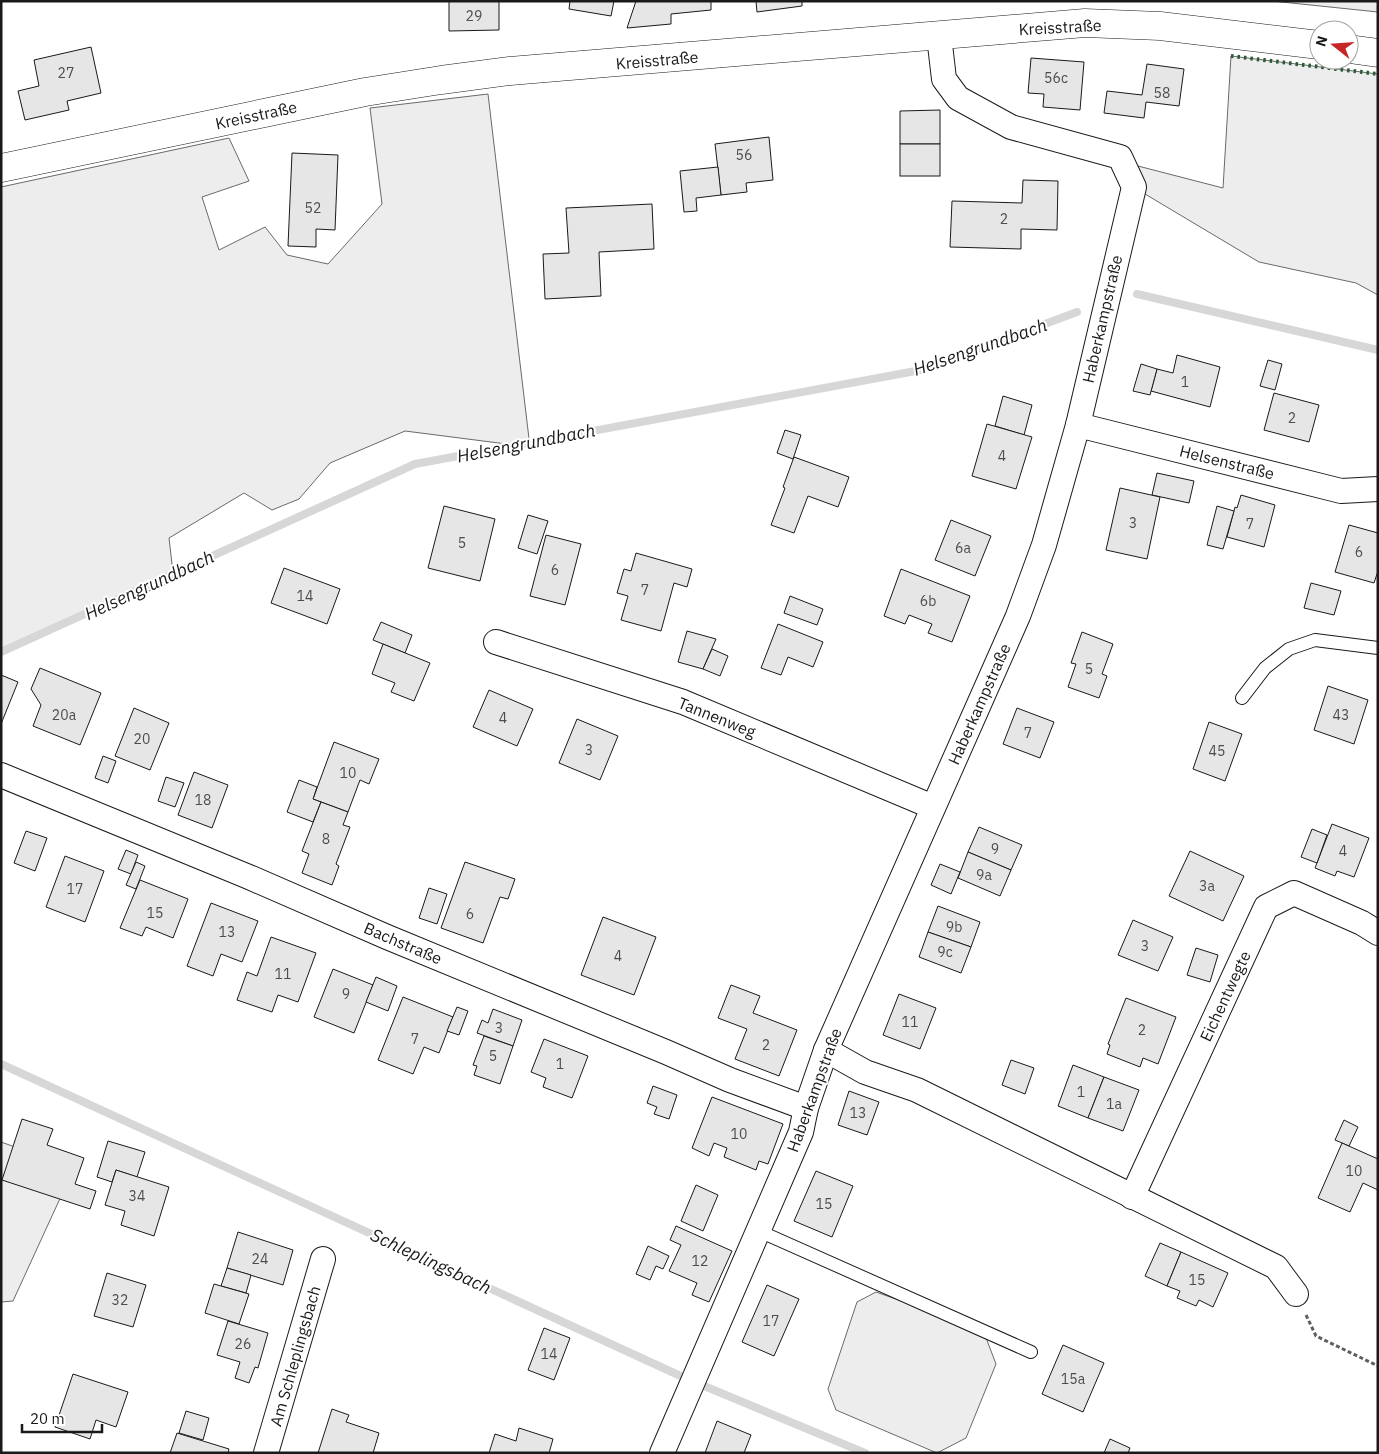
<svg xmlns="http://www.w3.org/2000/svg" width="1379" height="1454" font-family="'IBM Plex Sans',sans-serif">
<rect width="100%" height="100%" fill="#fff"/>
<g fill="#ededed" stroke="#6a6a6a">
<polygon points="1272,1 1378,1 1378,12"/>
<polygon points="1231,56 1378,74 1378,295 1356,283 1259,262 1145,194 1138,166 1223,188"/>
<polygon points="488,94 530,447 405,431 330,463 299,499 272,510 244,493 169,538 174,581 1,650 1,187 229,138 249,181 202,197 219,250 265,227 287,255 328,264 382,204 370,108"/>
<polygon points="1,1142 74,1168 13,1301 1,1302"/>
<polygon points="876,1292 983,1330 996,1364 966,1438 937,1453 836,1410 828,1389 857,1302"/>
</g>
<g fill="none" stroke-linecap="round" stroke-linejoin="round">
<g stroke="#d7d7d7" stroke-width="8">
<polyline points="1137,294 1378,350"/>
<polyline points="1,652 415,464 921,370 1077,312"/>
<polyline points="1,1064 685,1378 865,1453"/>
</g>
</g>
<g fill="#e6e6e6" stroke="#1a1a1a">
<polygon points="449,1 499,1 499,30 449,31"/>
<polygon points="570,1 614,1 611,16 569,9"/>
<polygon points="636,1 711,1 711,10 671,14 671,24 627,28"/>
<polygon points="756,1 802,1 802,6 757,12"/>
<polygon points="91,47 101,93 67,101 69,110 25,120 18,91 39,86 34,60"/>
<polygon points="1031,58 1084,62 1080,110 1043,107 1044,94 1028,93"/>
<polygon points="1147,64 1184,69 1179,106 1146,102 1144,118 1104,113 1107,91 1142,95"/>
<polygon points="940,110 940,144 900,144 900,111"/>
<polygon points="769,137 773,180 746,183 747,192 721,195 715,144"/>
<rect x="900" y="144" width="40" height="32"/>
<polygon points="292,153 338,155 335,230 316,229 316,247 288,246"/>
<polygon points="718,167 721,195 696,198 697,211 684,212 680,171"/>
<polygon points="1023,180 1058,181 1057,230 1021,229 1021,249 950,247 952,201 1022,203"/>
<polygon points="652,204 654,249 599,252 601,296 545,299 543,254 569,253 566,208"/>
<polygon points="1177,355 1220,367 1210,407 1151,391 1157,369 1173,373"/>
<polygon points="1268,360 1282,364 1275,390 1260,386"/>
<polygon points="1141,364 1157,369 1150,395 1133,391"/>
<polygon points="1274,393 1319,405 1309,442 1264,430"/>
<polygon points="1003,396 1032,405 1024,435 995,426"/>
<polygon points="987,424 1032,437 1016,489 972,476"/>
<polygon points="785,430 801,435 793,459 777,453"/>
<polygon points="794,457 849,477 838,507 808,496 794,533 771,525 785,488 783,487"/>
<polygon points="1157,473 1194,481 1189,503 1152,495"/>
<polygon points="1120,488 1160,497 1147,559 1106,550"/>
<polygon points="1241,495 1275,505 1264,547 1227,537 1235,507 1237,508"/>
<polygon points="444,506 495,519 480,581 428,568"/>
<polygon points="1217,506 1234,511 1223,549 1207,545"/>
<polygon points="528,515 548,521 537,554 518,548"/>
<polygon points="951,520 991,536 975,576 935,560"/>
<polygon points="1349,525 1378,533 1378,571 1374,583 1335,572"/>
<polygon points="546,535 581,544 565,605 530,596"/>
<polygon points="636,553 692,569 687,587 674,583 661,631 621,620 628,596 617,593 624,569 631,571"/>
<polygon points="284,568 340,589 327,624 271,603"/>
<polygon points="901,569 970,596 952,642 928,633 932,624 909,615 905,624 884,616"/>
<polygon points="1311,583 1341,591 1334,615 1304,608"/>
<polygon points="790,596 823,609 817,625 784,613"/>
<polygon points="381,622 412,635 405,653 373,640"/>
<polygon points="778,624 823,642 813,667 788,657 781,675 761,668"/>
<polygon points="687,631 716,639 703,669 678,662"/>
<polygon points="1082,632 1113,644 1102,674 1107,676 1099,698 1068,687 1076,664 1071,663"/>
<polygon points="383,644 430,663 414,701 391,692 395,683 372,674"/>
<polygon points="712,649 728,656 720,676 703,669"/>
<polygon points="40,668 101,693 80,745 33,726 41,705 31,689"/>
<polygon points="1,675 18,682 1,724"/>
<polygon points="1328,686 1368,700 1354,744 1314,730"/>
<polygon points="489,690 533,709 517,746 473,727"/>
<polygon points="134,708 169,723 150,770 115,756"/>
<polygon points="1017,708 1054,722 1040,758 1003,744"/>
<polygon points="577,719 618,736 600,780 559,763"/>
<polygon points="1209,722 1242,734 1225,781 1193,769"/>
<polygon points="334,742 379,759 369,784 360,780 348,812 313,799"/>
<polygon points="103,756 116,761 108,783 95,778"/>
<polygon points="194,772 228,785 212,828 178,815"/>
<polygon points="166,777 184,783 175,807 158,801"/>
<polygon points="299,780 317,787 313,799 321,802 313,822 287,812"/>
<polygon points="321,802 348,812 343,825 350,827 336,864 339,866 332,885 302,873 309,854 302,851"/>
<polygon points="1332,824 1369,838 1354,877 1337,871 1335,876 1315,868"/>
<polygon points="979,827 1022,845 1011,870 968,852"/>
<polygon points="1312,829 1327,835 1317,863 1301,857"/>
<polygon points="26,831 47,838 35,871 14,863"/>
<polygon points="126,850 138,855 131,874 118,869"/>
<polygon points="1190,851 1244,876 1223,921 1169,896"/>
<polygon points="968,852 1011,870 1000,896 958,878"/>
<polygon points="65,856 104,871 85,922 46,907"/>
<polygon points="136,862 145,866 136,889 126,885"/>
<polygon points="465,862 515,879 508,899 500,897 483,943 441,928"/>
<polygon points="940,864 960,872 951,894 931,885"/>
<polygon points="140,880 188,899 173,938 146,927 142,936 120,928"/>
<polygon points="429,888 447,894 437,924 419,918"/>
<polygon points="211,903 258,921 242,962 221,954 213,976 187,966"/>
<polygon points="938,906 980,922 971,947 928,932"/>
<polygon points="603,917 656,937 634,995 581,975"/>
<polygon points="1133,920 1173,937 1158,971 1118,955"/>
<polygon points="928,932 971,947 961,973 919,957"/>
<polygon points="271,937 316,953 298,1002 278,995 272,1012 237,1000 247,972 257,976"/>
<polygon points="1196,948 1218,955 1210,982 1187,975"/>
<polygon points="333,969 373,985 354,1033 314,1017"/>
<polygon points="376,977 397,986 388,1011 366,1002"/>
<polygon points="731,985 760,996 753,1013 797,1030 779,1076 735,1059 747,1029 718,1018"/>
<polygon points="899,994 936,1008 920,1049 883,1035"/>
<polygon points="403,997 453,1017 439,1053 424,1047 413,1074 378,1060"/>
<polygon points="1126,998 1176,1017 1158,1064 1143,1058 1140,1067 1107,1054 1110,1045 1108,1044"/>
<polygon points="457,1007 468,1011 459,1035 447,1031"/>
<polygon points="493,1009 522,1020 513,1046 477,1033 482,1020 488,1023"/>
<polygon points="484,1036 513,1046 500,1084 474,1075 477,1066 473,1065"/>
<polygon points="544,1039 588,1056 572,1098 543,1087 546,1078 531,1072"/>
<polygon points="1011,1060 1034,1068 1025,1094 1002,1085"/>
<polygon points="1073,1065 1104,1077 1088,1118 1058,1106"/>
<polygon points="1104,1077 1139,1090 1123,1131 1088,1118"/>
<polygon points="653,1086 677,1095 669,1119 654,1114 657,1107 647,1103"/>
<polygon points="849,1091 879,1102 867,1135 838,1125"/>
<polygon points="712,1097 783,1124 768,1164 759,1161 756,1170 724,1157 727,1148 714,1143 709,1156 692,1148"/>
<polygon points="22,1119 53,1129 47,1145 84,1158 75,1184 96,1191 90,1209 2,1180"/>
<polygon points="1344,1120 1358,1127 1349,1146 1335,1140"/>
<polygon points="108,1141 145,1152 137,1177 116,1170 112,1182 97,1177"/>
<polygon points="1342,1143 1378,1159 1378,1190 1363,1183 1350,1212 1318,1198"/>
<polygon points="116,1170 169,1187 154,1236 121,1225 125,1211 105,1205"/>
<polygon points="816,1171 853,1186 832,1237 794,1221"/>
<polygon points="696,1185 718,1195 703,1231 681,1221"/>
<polygon points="676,1226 732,1251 709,1302 692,1295 697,1283 669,1271 681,1245 670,1240"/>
<polygon points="238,1232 293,1250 283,1285 227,1268"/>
<polygon points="1160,1243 1181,1252 1167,1286 1145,1276"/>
<polygon points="648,1246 669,1256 663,1269 656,1266 650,1280 636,1274"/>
<polygon points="1181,1252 1228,1273 1213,1307 1199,1300 1196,1306 1177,1298 1180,1291 1167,1286"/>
<polygon points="227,1268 251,1275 246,1293 221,1286"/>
<polygon points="107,1273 146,1285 133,1327 94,1316"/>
<polygon points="214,1284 249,1294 239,1324 205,1313"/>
<polygon points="767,1285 799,1299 774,1356 742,1342"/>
<polygon points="228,1321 268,1333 258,1368 255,1367 249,1383 235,1378 240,1362 217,1355"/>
<polygon points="544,1328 570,1338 554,1380 528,1370"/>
<polygon points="1063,1345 1104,1363 1083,1412 1042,1394"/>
<polygon points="73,1374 128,1392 116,1427 96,1420 90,1439 55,1427"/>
<polygon points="332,1409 349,1415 346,1422 379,1433 373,1453 318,1453"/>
<polygon points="186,1411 209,1418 203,1440 179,1433"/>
<polygon points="717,1421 751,1435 744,1453 705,1453"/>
<polygon points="519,1428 553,1439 549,1453 489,1453 495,1434 516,1441"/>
<polygon points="177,1433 229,1449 228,1453 170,1453"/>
<polygon points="1110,1439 1130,1448 1128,1453 1104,1453"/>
</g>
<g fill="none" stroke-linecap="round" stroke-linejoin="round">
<g stroke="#1a1a1a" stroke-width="14">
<g id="lane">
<polyline points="1242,698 1265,668 1289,649 1315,640 1378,648"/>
<polyline points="759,1231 1031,1352"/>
</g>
</g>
<g stroke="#1a1a1a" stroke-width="26">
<g id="street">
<polyline points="1078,425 1341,491 1378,489"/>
<polyline points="496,642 683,702 933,807"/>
<polyline points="1,775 249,877 387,937 666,1052 730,1080 806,1108"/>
<polyline points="826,1050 865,1072 917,1090 1276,1267 1296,1294"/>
<polyline points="1132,1197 1266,907 1294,893 1362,923 1378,933"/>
<polyline points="266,1453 323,1259"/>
<polyline points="662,1453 801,1132 806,1108 826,1050 1018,616 1044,545 1078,425 1134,187 1120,157 1011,127 958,98 944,79 939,36"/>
</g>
</g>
<g stroke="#1a1a1a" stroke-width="29">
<g id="secondary">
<polyline points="1349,49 1378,53"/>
<polyline points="1,168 365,92 441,80 510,71 1085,23 1160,26 1319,45"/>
</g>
</g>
<polyline stroke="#5f5f5f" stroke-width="3" stroke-dasharray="4 2.5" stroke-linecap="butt" points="1306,1315 1316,1336 1378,1366"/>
<use href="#lane" stroke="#fff" stroke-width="12"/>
<use href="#street" stroke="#fff" stroke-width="24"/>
<use href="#secondary" stroke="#fff" stroke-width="28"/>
<polyline stroke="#2b5a34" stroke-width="4" stroke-dasharray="2.5 4" stroke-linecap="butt" points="1231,56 1378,74"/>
</g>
<g text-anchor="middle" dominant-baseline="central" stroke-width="4" stroke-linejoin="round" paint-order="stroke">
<g font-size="14" fill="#4d4d4d">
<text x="474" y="16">29</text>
<text x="66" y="73">27</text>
<text x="1056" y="78">56c</text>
<text x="1162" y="93">58</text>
<text x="744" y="155">56</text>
<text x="313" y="208">52</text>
<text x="1004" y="219">2</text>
<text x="1185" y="382">1</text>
<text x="1292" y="418">2</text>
<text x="1002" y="456">4</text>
<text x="1133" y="523">3</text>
<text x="1250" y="524">7</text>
<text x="462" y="543">5</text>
<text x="963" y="548">6a</text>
<text x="1359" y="552">6</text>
<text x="555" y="570">6</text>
<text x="645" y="590">7</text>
<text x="305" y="596">14</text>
<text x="928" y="601">6b</text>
<text x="1089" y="669">5</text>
<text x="64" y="715">20a</text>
<text x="1341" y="715">43</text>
<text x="503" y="718">4</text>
<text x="1028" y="733">7</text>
<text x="142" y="739">20</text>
<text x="589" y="750">3</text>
<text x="1217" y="751">45</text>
<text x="348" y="773">10</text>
<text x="203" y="800">18</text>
<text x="326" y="839">8</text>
<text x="995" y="849">9</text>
<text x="1343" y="851">4</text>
<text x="984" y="875">9a</text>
<text x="1207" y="886">3a</text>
<text x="75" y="889">17</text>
<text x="155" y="913">15</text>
<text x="470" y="914">6</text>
<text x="954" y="927">9b</text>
<text x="227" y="932">13</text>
<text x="1145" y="946">3</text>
<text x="945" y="952">9c</text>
<text x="618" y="956">4</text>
<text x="283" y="974">11</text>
<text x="346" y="994">9</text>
<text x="910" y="1022">11</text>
<text x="499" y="1028">3</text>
<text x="1142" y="1030">2</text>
<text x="415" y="1039">7</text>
<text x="766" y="1045">2</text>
<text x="493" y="1056">5</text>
<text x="560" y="1064">1</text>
<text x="1081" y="1092">1</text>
<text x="1114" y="1104">1a</text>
<text x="858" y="1113">13</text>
<text x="739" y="1134">10</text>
<text x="1354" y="1171">10</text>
<text x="137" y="1196">34</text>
<text x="824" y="1204">15</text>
<text x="260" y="1259">24</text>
<text x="700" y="1261">12</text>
<text x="1197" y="1280">15</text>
<text x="120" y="1300">32</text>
<text x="771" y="1321">17</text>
<text x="243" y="1344">26</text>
<text x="549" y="1354">14</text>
<text x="1073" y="1379">15a</text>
</g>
<g font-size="16" fill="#1a1a1a" stroke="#fff">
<text transform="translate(1060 27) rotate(-3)">Kreisstraße</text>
<text transform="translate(657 60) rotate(-5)">Kreisstraße</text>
<text transform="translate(256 115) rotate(-12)">Kreisstraße</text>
<text transform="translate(1102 319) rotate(-77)">Haberkampstraße</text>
<text transform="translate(1227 462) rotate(14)">Helsenstraße</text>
<text transform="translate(979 704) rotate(-66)">Haberkampstraße</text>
<text transform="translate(717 717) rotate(22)">Tannenweg</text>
<text transform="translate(403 943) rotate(23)">Bachstraße</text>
<text transform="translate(1225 996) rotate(-65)">Eichentwegte</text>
<text transform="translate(814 1090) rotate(-70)">Haberkampstraße</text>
<text transform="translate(295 1356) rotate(-74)">Am Schleplingsbach</text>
</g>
<g font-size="18" font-style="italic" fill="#1a1a1a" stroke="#fff">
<text transform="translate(980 347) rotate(-19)">Helsengrundbach</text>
<text transform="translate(526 443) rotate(-11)">Helsengrundbach</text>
<text transform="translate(149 585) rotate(-25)">Helsengrundbach</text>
<text transform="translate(431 1261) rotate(25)">Schleplingsbach</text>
</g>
</g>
<rect width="1379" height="1454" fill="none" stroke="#1a1a1a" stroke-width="5"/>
<g transform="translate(1334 45) rotate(287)"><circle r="24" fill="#ffffff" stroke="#a3a3a3"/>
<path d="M0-4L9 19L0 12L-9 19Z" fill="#c62828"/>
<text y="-8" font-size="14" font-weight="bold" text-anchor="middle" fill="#1a1a1a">N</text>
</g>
<path d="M22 1424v8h80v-8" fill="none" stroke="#1a1a1a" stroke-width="2.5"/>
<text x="30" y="1424" font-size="15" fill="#1a1a1a" stroke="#ffffff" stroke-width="4" paint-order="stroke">20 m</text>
</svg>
